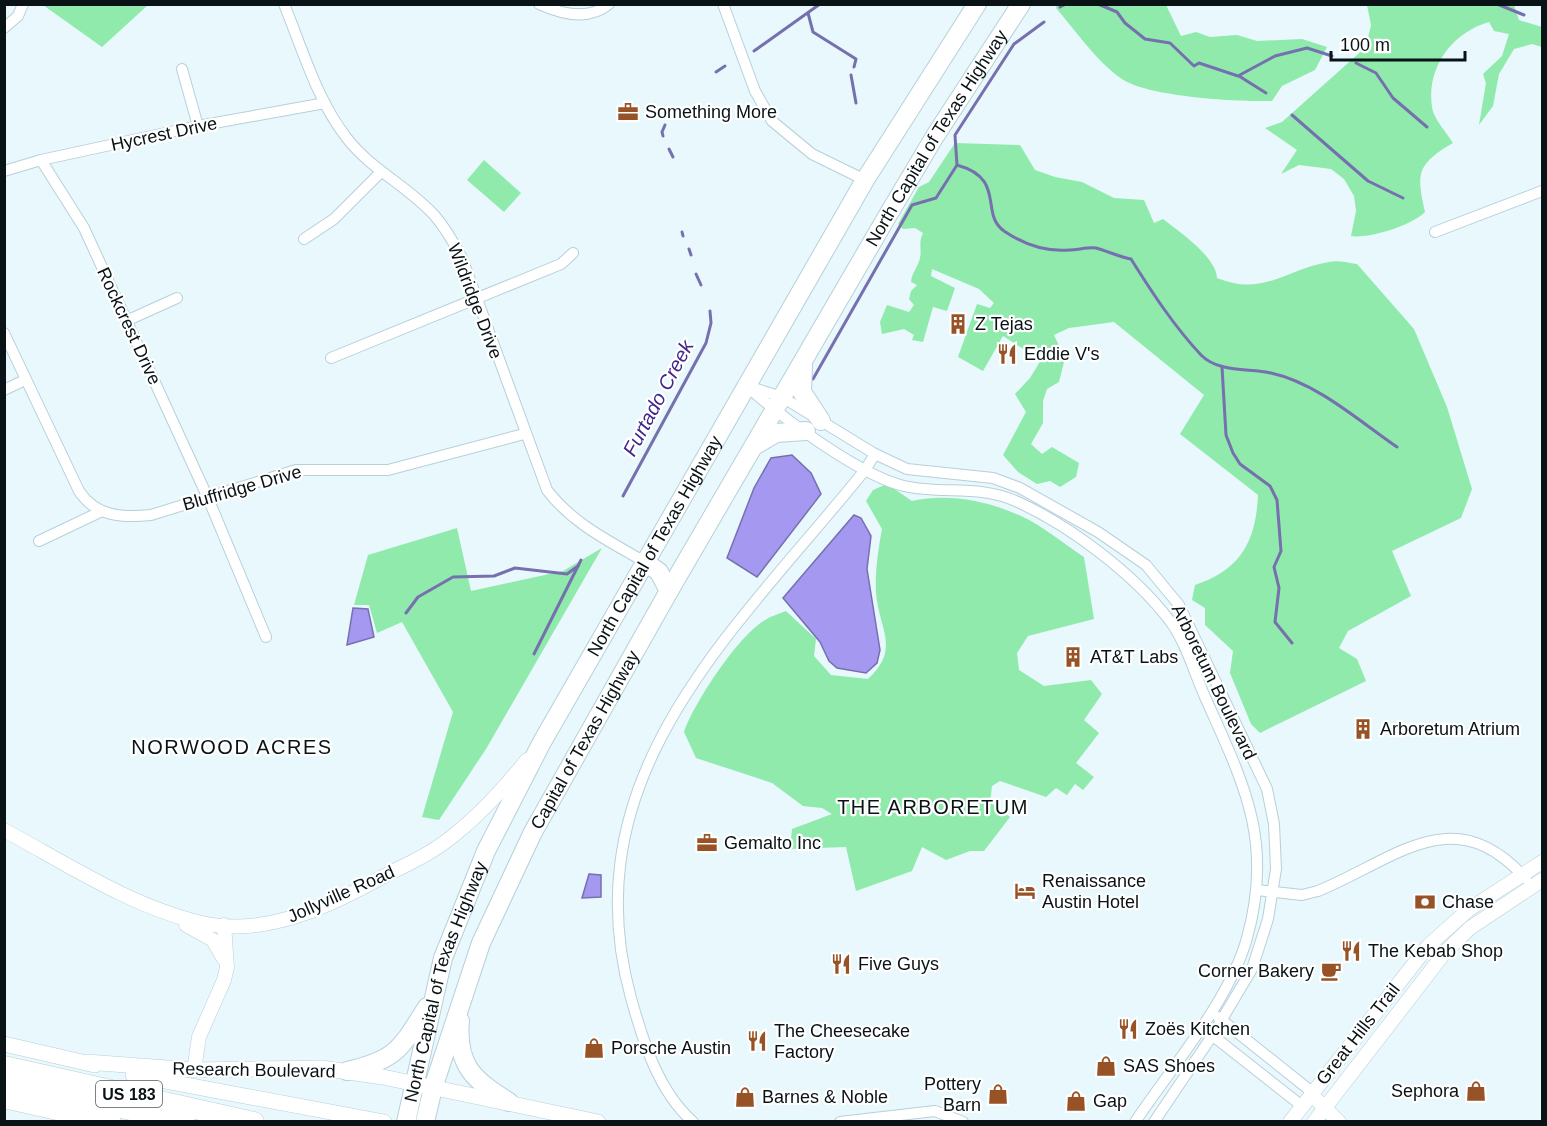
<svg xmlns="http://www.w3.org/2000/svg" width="1547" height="1126" font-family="Arial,sans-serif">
<rect width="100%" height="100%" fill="#e8f8fd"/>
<g fill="#8feaac">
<polygon points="43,5 148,5 102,47"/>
<path d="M 1057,5 L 1166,5 L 1181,36 L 1196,32 L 1210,37 L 1237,35 L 1257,41 L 1302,39 L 1327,47 L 1315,70 L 1282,86 L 1272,101 C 1239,102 1148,97 1122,79 C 1097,62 1076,31 1056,8 Z"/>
<path d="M 1367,5 L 1514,5 L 1519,20 L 1542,27 L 1542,47 L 1532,44 L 1514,49 L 1499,74 L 1493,106 L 1479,125 L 1486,83 L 1483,74 L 1502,56 L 1509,34 L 1494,31 L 1489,22 C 1453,32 1426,67 1432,107 C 1433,118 1447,133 1453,143 C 1417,164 1416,173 1425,212 C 1412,225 1370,239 1351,236 L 1356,211 L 1354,196 L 1344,179 L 1331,169 L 1299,165 L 1281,174 L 1297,150 L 1265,128 L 1282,122 L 1366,47 L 1371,25 Z"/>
<path d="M 955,143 L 1020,145 L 1035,170 L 1055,177 L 1082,182 L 1114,198 L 1144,200 L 1154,223 L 1163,219 C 1180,232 1216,257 1217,278 C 1264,297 1286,269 1329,262 C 1338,260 1348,263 1357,264 L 1414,329 L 1447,407 L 1472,489 L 1461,518 L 1392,551 L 1411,596 L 1348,631 L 1339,648 L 1357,659 L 1366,681 L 1260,733 L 1251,724 L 1230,673 L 1233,651 L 1205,625 L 1205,608 L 1192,600 L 1195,585 C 1240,570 1256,542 1258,495 L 1180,434 L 1204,395 L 1114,322 L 1069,328 L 1054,335 L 1065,358 L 1059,382 L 1047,389 L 1043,401 L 1043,423 L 1031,444 L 1042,454 L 1052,447 L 1079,463 L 1076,477 L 1060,487 L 1050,481 L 1037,484 L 1018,472 L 1003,455 L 1026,412 L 1015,394 L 1030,378 L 1041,360 L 1003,336 L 983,371 L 958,357 L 977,304 L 990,308 L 994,303 L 979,289 L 932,269 L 931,276 L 955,288 L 947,311 L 933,307 L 923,342 L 912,340 L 914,335 L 904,329 L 882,334 L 880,322 L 887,305 L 909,312 L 914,305 L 909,299 L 911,291 L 917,285 L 911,282 C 912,272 918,267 920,258 C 922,249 918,243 923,233 L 915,228 L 903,229 L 898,224 L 919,187 L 929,182 Z"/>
<polygon points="484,160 521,193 504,212 467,180"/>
<path d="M 887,484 L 912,501 C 948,493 988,501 1021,516 C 1043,526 1064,544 1084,557 L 1094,619 L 1028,636 L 1017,653 L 1019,670 L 1044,686 L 1091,680 L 1102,694 L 1084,720 L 1099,733 L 1076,763 L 1094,777 L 1083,790 L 1075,784 L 1067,795 L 1056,788 L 1046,797 L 1000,781 L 992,786 L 990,802 L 1010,817 L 984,851 L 970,851 L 946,860 L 922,847 L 912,871 L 856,891 L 846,847 L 790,849 L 792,829 L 832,814 L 822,808 L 803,806 L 772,783 L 696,758 L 684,732 C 695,702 737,637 765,620 C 771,616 779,614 786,611 L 816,639 L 814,656 L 831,675 L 868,679 C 901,648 879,630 876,593 C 875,571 878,551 882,529 L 866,501 L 873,490 Z"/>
<polygon points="457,528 471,591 563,571 602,548 486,749 439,820 422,817 453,712 402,622 377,633 369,605 354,605 368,555"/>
</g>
<g fill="#a498f0" stroke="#7670af" stroke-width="1.5">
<polygon points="792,455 811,473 821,494 757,577 727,558 754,488 771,458"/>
<polygon points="854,515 861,518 871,536 867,569 880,650 877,663 866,673 837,668 829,661 820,642 783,598"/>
<polygon points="353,608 368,609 374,637 347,645"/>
<polygon points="589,874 601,875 601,897 582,898"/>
</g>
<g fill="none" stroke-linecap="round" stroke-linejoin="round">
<g stroke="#7670af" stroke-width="3">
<polyline points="1098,4 1117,12 1125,23 1145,39 1170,43 1194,66 1199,63 1238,76 1275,56 1307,48 1332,56"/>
<polyline points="1497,4 1524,15"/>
<polyline points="1060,7 1066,4"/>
<polyline points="808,13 813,32 856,59 854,67"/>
<polyline points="754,51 820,4"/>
<polyline points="1356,63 1376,73 1393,98 1427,127"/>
<polyline points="716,72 725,66"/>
<polyline points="851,75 856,103"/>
<polyline points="1239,76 1266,93"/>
<polyline points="1292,115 1368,181 1403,198"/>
<polyline points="663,136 662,132 665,125"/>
<polyline points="669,149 673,157"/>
<polyline points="957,165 955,135 1014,44 1044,22"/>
<polyline points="682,232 683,236"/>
<polyline points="689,249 691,255"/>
<polyline points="696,274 701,285"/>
<polyline points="1222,367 1226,435 1233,453 1240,464 1270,486 1277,500 1281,551 1274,567 1279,588 1275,622 1292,643"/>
<path d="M 813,379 L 912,205 L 936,198 L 957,165 C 1007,179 979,213 1004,231 C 1023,244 1045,252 1069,250 C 1077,250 1088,247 1096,248 C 1107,251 1120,257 1131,259 C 1153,294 1174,326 1201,355 C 1219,373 1248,368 1271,373 C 1317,383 1359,421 1397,447"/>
<polyline points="623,496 706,343 711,323 710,311"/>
<polyline points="406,613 418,597 453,577 494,576 515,568 567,574 578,566"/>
<polyline points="534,654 581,560"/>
</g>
<g stroke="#b6d0d9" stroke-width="12">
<g id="minor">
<path d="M 284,4 C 302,48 317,100 346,137 C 370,169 408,186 435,216 C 446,229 454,243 462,258 L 547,490 C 573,524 609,541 645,562"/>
<path d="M 539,4 C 561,14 589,21 609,4"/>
<polyline points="723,4 755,91 772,121 812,154 865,180"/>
<polyline points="4,28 18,16 23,4"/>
<polyline points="182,69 198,126"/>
<polyline points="41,160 84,228 208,498 266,637"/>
<polyline points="4,171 41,160 198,126 325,103"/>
<polyline points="1435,232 1542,191"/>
<polyline points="304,239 334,219 381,172"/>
<polyline points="126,321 177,298"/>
<path d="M 4,333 L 79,491 C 96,517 123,518 151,515 L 296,470 L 388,470 L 524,434"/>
<polyline points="331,358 561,264 573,253"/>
<polyline points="747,386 782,397 875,454 907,469 993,478 1020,488 1098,532 1146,565 1179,605 1267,789 1274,824 1276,869 1268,919 1252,969 1212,1036 1154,1122"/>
<path d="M 750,389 C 784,419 861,476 904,486 C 944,495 979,484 1018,502 C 1072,527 1134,574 1170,621 C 1186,643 1194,672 1205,697 C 1244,784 1274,841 1247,938 C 1230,1000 1171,1068 1135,1122"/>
<polyline points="4,390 25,380"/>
<polyline points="39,541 100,512"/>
<path d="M 1257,890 L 1302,895 L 1318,891 C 1396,859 1454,798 1526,879"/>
<polyline points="1218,1017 1312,1092"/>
<polyline points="1208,1032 1302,1106"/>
<path d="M 693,1122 C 658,1091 643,1041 631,998 C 569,773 738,628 865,470 L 875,454"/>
<polyline points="840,1122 935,1111 963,1122"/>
</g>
</g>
<g stroke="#b6d0d9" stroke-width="15">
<g id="tertiary">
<path d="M 4,830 C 67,864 132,907 202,923 C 270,938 334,903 392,872 C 414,861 435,851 454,835 C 482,813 505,787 527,760"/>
<polyline points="186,925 213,940 224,959"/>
<polyline points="194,1070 199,1037 224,980 227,967 224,925"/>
<polyline points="1318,1101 1339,1122"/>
<polyline points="1290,1122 1428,946 1468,910 1542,862"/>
<polyline points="1314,1122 1446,951 1470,928 1542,880"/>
</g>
</g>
<g stroke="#b6d0d9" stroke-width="16">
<g id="secondary">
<polyline points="4,1044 95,1065"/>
<polyline points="86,1062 194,1070 321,1068 383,1077 598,1122"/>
<polyline points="133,1075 384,1122"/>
</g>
</g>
<g stroke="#b6d0d9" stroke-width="20">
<g id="trunk">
<polyline points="803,366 802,392 821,421"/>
<polyline points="754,446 776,433 806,431"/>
<polyline points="645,562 659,572 669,591"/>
<path d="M 460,1021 C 456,1066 474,1080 509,1102"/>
<path d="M 347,1071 C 397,1060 401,1048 427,1007"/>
<path id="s1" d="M 406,1122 L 443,958 L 486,851 L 542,742 L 865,180 L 977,4"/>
<path id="s2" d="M 425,1122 L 433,1088 L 481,943 L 533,832 L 669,591 L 885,220 L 935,136 L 1021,4"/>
</g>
</g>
<g stroke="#b6d0d9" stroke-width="21">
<g id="motorway">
<polyline points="4,1066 254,1122"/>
<polyline points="4,1082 185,1122"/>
<polyline points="4,1098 111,1122"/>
</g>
</g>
<use href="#minor" stroke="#fff" stroke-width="10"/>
<use href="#tertiary" stroke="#fff" stroke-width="14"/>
<use href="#secondary" stroke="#fff" stroke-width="15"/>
<use href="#trunk" stroke="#fff" stroke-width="18"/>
<use href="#motorway" stroke="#fff" stroke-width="20"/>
</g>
<defs>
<g id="office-bare" transform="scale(1.62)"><path d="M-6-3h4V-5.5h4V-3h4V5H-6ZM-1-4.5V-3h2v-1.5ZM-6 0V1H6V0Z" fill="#975325" stroke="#fff" stroke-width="2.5" paint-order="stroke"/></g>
<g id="building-bare" transform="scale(1.62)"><path d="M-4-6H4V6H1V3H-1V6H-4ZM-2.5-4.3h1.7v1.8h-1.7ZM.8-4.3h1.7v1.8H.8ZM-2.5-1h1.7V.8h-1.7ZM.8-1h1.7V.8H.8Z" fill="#975325" stroke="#fff" stroke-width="2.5" paint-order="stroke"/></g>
<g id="restaurant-bare" transform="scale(1.62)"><path d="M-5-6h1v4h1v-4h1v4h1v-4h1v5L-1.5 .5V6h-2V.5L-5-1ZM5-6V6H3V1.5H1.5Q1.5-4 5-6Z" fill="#975325" stroke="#fff" stroke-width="2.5" paint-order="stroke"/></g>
<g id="hotel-bare" transform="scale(1.62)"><path d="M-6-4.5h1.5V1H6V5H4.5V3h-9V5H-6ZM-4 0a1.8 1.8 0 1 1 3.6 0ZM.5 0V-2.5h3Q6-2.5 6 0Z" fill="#975325" stroke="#fff" stroke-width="2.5" paint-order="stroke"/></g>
<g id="bank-bare" transform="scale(1.62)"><path d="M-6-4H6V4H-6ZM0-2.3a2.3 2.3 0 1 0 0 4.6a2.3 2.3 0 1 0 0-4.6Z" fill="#975325" stroke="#fff" stroke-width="2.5" paint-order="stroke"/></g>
<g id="cafe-bare" transform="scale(1.62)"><path d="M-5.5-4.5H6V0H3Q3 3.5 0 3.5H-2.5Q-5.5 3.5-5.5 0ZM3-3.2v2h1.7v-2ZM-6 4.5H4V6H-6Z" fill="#975325" stroke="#fff" stroke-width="2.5" paint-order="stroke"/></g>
<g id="shop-bare" transform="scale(1.62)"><path d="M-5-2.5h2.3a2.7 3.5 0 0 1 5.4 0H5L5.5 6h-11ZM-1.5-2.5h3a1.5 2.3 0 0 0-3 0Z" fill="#975325" stroke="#fff" stroke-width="2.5" paint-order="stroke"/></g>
</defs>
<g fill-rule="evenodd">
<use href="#office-bare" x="628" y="112"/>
<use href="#building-bare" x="958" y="324"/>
<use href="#restaurant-bare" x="1007" y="354"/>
<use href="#building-bare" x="1073" y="657"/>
<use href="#building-bare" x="1363" y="729"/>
<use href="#office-bare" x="707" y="843"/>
<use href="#hotel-bare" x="1025" y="891"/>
<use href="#bank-bare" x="1425" y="902"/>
<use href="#restaurant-bare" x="1351" y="951"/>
<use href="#restaurant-bare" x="841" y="964"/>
<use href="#cafe-bare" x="1331" y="971"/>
<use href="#restaurant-bare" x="1128" y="1029"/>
<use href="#restaurant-bare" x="757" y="1041"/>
<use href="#shop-bare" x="594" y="1048"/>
<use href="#shop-bare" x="1106" y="1066"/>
<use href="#shop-bare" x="1476" y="1091"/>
<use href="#shop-bare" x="998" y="1094"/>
<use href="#shop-bare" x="745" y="1097"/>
<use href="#shop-bare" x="1076" y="1101"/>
</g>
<g text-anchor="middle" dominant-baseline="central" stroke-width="4.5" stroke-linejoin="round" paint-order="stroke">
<rect fill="#fff" stroke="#535a5c" stroke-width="1.5" x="96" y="1081" width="66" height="26" rx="4.5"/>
<g font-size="16" font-weight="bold" fill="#091316">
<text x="129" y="1094">US 183</text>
</g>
<g font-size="18" fill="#091316" stroke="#fff" text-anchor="start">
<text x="645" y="112">Something More</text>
<text x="975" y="324">Z Tejas</text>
<text x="1024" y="354">Eddie V's</text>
<text x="1090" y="657">AT&amp;T Labs</text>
<text x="1380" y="729">Arboretum Atrium</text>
<text x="724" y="843">Gemalto Inc</text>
<text x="1042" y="881">Renaissance<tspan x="1042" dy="21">Austin Hotel</tspan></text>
<text x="1442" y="902">Chase</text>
<text x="1368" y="951">The Kebab Shop</text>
<text x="858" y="964">Five Guys</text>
<text x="1314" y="971" text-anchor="end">Corner Bakery</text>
<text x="1145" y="1029">Zoës Kitchen</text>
<text x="774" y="1031">The Cheesecake<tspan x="774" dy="21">Factory</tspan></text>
<text x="611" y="1048">Porsche Austin</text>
<text x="1123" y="1066">SAS Shoes</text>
<text x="981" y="1084" text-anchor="end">Pottery<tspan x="981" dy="21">Barn</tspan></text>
<text x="1459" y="1091" text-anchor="end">Sephora</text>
<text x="762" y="1097">Barnes &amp; Noble</text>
<text x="1093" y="1101">Gap</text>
</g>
<g font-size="18" fill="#091316" stroke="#fff">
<text transform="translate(164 134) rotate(-12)">Hycrest Drive</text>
<text stroke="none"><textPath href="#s2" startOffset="1113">North Capital of Texas Highway</textPath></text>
<text transform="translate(475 301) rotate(69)">Wildridge Drive</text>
<text transform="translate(129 326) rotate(65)">Rockcrest Drive</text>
<text transform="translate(242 488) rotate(-16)">Bluffridge Drive</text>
<text stroke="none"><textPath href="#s1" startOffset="632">North Capital of Texas Highway</textPath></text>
<text transform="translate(1214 682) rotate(64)">Arboretum Boulevard</text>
<text stroke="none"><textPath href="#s2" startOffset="416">Capital of Texas Highway</textPath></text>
<text transform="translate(341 894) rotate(-24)">Jollyville Road</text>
<text stroke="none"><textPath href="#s1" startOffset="146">North Capital of Texas Highway</textPath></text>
<text transform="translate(1358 1034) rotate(-52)">Great Hills Trail</text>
<text transform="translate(254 1070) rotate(1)">Research Boulevard</text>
</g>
<g font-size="20" font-style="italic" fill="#42278c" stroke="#fff">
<text transform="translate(658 398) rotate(-62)">Furtado Creek</text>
</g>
<g font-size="20" letter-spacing="1.5" fill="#091316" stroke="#fff">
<text x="232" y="747">NORWOOD ACRES</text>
<text x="933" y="807">THE ARBORETUM</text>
</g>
</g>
<rect width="1547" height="1126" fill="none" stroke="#091316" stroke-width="12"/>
<path d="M1331 51v9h134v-9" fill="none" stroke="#091316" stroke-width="3"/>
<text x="1340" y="51" font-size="18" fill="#091316" stroke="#ffffff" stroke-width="4.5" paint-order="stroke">100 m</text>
</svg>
